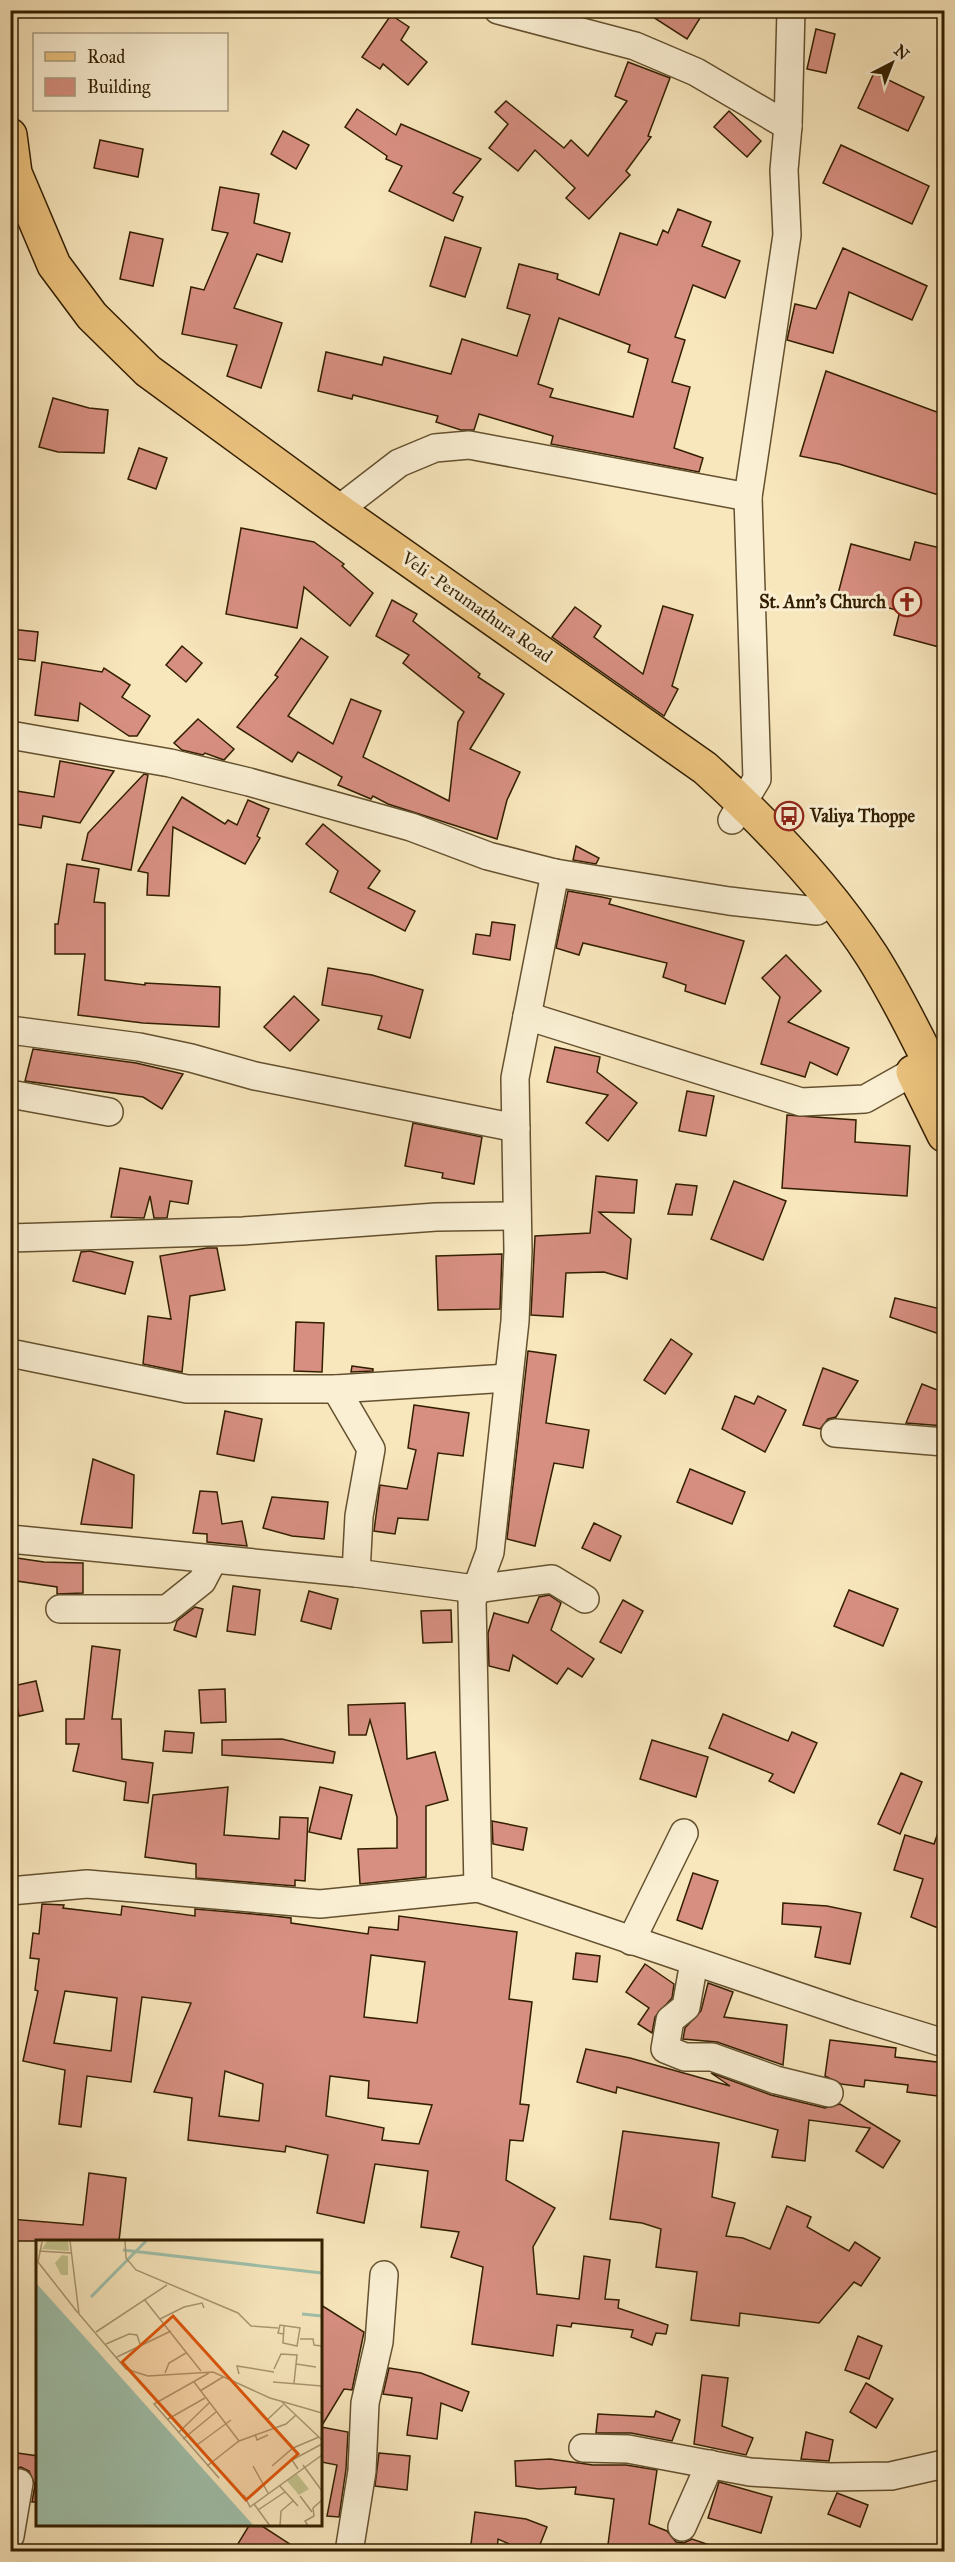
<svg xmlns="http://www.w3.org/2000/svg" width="955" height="2562" font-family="'IM FELL Great Primer',serif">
<rect width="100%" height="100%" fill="#f8e6bc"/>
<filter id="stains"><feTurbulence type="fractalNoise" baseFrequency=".00333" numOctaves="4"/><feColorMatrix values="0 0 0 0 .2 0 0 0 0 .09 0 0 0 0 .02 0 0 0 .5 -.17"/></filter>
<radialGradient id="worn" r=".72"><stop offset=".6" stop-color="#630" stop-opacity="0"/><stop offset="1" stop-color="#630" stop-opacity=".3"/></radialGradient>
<g fill="#d78f81" stroke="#331f00" stroke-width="1.5" fill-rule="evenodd">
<polygon points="642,10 705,10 687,39"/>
<polygon points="391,15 409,27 401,40 427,62 408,85 383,64 380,69 362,57"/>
<polygon points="816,29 835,34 826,73 807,69"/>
<polygon points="628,62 670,78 648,136 651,137 626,171 630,175 589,219 566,198 575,188 535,150 518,171 489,148 508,124 495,112 506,101 564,148 571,140 588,156 627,101 615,96"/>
<polygon points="874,73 924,97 908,131 858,108"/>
<polygon points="357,109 396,135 401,124 481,159 453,193 463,197 453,221 389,191 402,166 386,159 387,156 345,127"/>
<polygon points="729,111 761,141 747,157 714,127"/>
<polygon points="283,131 309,145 296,169 271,154"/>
<polygon points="100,140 143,149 138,177 94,168"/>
<polygon points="841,145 929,186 912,224 823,183"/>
<polygon points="220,187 259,194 254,223 290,233 282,262 257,254 234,308 282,323 261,388 227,376 237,345 182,334 191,287 204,290 228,233 212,230"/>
<path d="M 678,209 L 711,222 L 702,246 L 740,261 L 725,298 L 693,285 L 675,337 L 685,340 L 672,382 L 690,387 L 674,448 L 703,458 L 699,472 L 551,444 L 553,436 L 479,414 L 474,430 L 461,430 L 436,422 L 438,416 L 353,395 L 352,399 L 318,391 L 326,352 L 382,365 L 384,357 L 451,374 L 462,339 L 517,356 L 530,315 L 507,308 L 519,264 L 558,274 L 557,279 L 599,295 L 620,233 L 657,245 L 663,230 L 668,233 ZM 559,318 L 630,345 L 628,352 L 648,359 L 633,417 L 550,397 L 553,389 L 538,384 Z"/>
<polygon points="130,232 163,239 153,286 120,279"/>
<polygon points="445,237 481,248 465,297 430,286"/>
<polygon points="843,248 927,286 912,320 849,292 833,353 787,340 795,304 816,309"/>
<polygon points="826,371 945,415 945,497 839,464 800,456"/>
<polygon points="53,398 89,408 108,410 104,453 58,452 39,447"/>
<polygon points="139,448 167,458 156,489 128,479"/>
<polygon points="241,528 314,542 344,564 342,566 373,593 350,626 304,587 297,628 226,614"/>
<polygon points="915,542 945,549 945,625 939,647 894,635 900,611 838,594 851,544 910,560"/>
<polygon points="392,600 417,614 413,621 480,674 478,677 504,694 470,749 520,772 507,800 497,839 388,804 373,796 371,799 338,785 342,777 298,752 292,762 237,727 278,677 275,675 301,638 328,657 288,716 333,744 351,699 381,711 363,757 449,801 458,722 464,712 403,663 409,655 376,636"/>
<polygon points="663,606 693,615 672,686 678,689 664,716 552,637 575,607 601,626 594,637 643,674"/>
<polygon points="10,629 38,632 35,661 10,658"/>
<polygon points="182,646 202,663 186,682 166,665"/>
<polygon points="42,662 102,672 104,668 130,685 122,697 150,716 137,736 129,736 80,703 78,721 35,715"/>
<polygon points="198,719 234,749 224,760 205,753 203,755 182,750 174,743"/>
<polygon points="60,761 114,771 80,823 43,816 41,828 10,823 10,790 54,797"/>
<polygon points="144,774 148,775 131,870 82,860 88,833"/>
<polygon points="182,797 225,824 228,820 237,825 248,800 269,809 257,836 260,838 245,864 173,827 169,896 147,895 148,873 138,871"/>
<polygon points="323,824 380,871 368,888 415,911 405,931 330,892 338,871 306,844"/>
<polygon points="576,846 599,858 596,864 573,860"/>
<polygon points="67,864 99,869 94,902 105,903 105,980 145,985 145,983 220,987 219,1027 143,1023 78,1015 85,954 55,954 55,924 58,924"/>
<polygon points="568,891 602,897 611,899 609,904 744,941 725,1004 685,991 686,985 663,977 667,963 583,943 579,955 556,948"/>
<polygon points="492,922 515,925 510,960 473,954 476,934 490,936"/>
<polygon points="786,955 821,991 788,1022 849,1048 837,1075 810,1062 805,1077 761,1064 780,997 762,978"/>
<polygon points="328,968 372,975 423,990 410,1038 378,1029 382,1016 322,1005"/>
<polygon points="294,996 319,1020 290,1051 264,1027"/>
<polygon points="555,1047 600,1057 597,1072 637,1103 608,1141 586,1123 608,1095 547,1082"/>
<polygon points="33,1049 136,1063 183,1074 162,1109 143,1097 25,1081"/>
<polygon points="687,1091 714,1096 706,1136 679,1131"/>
<polygon points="787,1115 856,1120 855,1142 910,1146 907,1196 782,1188"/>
<polygon points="413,1123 482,1137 474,1184 442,1178 443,1173 405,1166"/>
<polygon points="120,1168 192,1181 188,1204 170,1201 167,1218 154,1218 150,1196 144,1218 111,1217"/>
<polygon points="596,1176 637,1180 634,1213 599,1212 631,1239 627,1279 604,1272 566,1273 563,1317 531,1315 535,1236 590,1233"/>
<polygon points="734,1181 786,1201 763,1260 711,1239"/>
<polygon points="676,1184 697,1186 692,1215 668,1214"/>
<polygon points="207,1248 217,1248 225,1290 190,1296 182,1372 143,1364 148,1316 171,1319 160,1256"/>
<polygon points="90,1251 133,1262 125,1294 73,1281 81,1252"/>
<polygon points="502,1254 500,1309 438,1310 436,1256"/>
<polygon points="895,1298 945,1310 945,1336 890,1317"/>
<polygon points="296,1322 324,1323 322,1372 294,1371"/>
<polygon points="671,1339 692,1354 665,1394 644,1380"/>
<polygon points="528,1351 556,1355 546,1423 589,1430 583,1468 554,1463 535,1546 507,1539"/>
<polygon points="352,1366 373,1369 373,1371 351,1372"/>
<polygon points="823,1368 858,1381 836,1417 828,1419 820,1429 803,1425"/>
<polygon points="922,1384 945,1393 945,1426 906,1423"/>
<polygon points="735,1396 754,1404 758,1396 786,1410 765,1452 722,1429"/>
<polygon points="414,1405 469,1413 463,1456 438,1453 428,1520 398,1518 395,1534 374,1531 380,1485 407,1489 416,1450 408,1448"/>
<polygon points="225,1411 262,1419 254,1461 217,1454"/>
<polygon points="93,1459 134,1475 132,1528 81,1524"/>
<polygon points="690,1469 745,1492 732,1524 677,1502"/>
<polygon points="200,1491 217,1492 222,1524 242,1521 247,1546 207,1542 207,1534 193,1533"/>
<polygon points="272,1497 328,1502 324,1539 292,1536 263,1528"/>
<polygon points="594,1523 621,1536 610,1561 582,1548"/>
<polygon points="10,1557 44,1562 83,1563 83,1593 57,1594 57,1587 10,1580"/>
<polygon points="233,1586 260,1590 255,1635 227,1631"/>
<polygon points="849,1590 898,1609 883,1646 834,1626"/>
<polygon points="309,1591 338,1599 331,1629 301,1621"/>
<polygon points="549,1595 561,1603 551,1630 594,1659 582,1677 568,1668 557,1684 513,1655 509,1671 489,1666 488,1633 494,1613 528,1623 539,1597"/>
<polygon points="623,1600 643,1611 621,1653 600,1642"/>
<polygon points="195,1607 203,1609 196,1637 174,1630 177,1621"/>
<polygon points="451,1610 452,1642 423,1643 421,1611"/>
<polygon points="92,1646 120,1650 112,1719 121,1719 122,1759 153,1763 148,1803 124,1800 126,1782 73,1771 79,1744 66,1744 66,1719 84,1719"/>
<polygon points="36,1681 43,1711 19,1716 13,1686"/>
<polygon points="225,1689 226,1722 201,1723 199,1690"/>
<polygon points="405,1703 407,1759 435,1752 448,1800 426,1806 426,1877 360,1884 358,1849 397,1848 397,1817 370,1720 366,1735 349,1735 348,1705"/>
<polygon points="723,1714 788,1741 792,1732 817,1743 794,1793 769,1781 773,1774 709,1748"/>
<polygon points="165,1731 194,1733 192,1753 163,1751"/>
<polygon points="282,1739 335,1752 333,1763 222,1755 222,1740"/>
<polygon points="652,1740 708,1757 696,1797 640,1779"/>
<polygon points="901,1773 922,1782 900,1834 878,1824"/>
<polygon points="228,1787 224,1835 279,1839 280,1817 308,1818 305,1881 295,1880 295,1886 196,1878 196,1864 145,1857 153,1795"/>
<polygon points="320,1787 352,1795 341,1839 309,1832"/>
<polygon points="492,1821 527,1828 523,1850 493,1844"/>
<polygon points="940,1827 945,1828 945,1931 911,1917 923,1879 894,1870 905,1835 934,1844"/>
<polygon points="693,1873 718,1881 702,1929 677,1920"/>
<polygon points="783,1903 827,1906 861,1913 850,1964 815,1957 821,1927 782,1924"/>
<path d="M 42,1904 L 64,1905 L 63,1908 L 121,1915 L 122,1906 L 195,1916 L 195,1909 L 264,1915 L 291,1918 L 291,1923 L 368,1934 L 369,1927 L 398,1930 L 399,1916 L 517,1932 L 509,1999 L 532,2002 L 520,2104 L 529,2105 L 523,2141 L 510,2140 L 506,2180 L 555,2208 L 533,2247 L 537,2294 L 579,2299 L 584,2256 L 610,2260 L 605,2299 L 619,2300 L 618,2308 L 668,2325 L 666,2334 L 656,2333 L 652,2345 L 631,2337 L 633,2330 L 572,2323 L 571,2327 L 557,2325 L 553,2356 L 472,2344 L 483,2267 L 451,2257 L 459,2232 L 421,2227 L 428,2171 L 375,2164 L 364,2223 L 317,2213 L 328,2155 L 286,2146 L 285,2152 L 188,2140 L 192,2098 L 154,2092 L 191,2003 L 142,1997 L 131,2082 L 87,2076 L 81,2127 L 59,2124 L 65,2070 L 23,2061 L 38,1991 L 35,1990 L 39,1959 L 30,1958 L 33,1933 L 39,1934 ZM 371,1955 L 425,1962 L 417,2023 L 364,2017 ZM 65,1991 L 117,1998 L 111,2051 L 54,2043 ZM 225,2071 L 263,2084 L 259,2121 L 219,2116 ZM 330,2076 L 369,2081 L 368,2098 L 432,2105 L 419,2144 L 382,2140 L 384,2128 L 326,2116 Z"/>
<polygon points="576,1953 600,1956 597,1982 573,1979"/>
<polygon points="645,1964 674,1984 672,1998 655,2017 652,2033 638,2024 649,2008 626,1992"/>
<polygon points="708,1983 733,1992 724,2017 787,2025 783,2065 717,2042 683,2039 685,2028 701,2011"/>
<polygon points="830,2040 896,2048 895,2057 945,2063 945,2097 907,2092 908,2085 865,2080 864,2087 841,2084 825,2076"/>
<polygon points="586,2049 630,2058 730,2086 711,2073 771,2095 825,2108 840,2104 900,2141 883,2168 856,2151 870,2128 809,2120 805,2161 772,2157 778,2130 617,2087 616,2093 577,2082"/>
<polygon points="623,2131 719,2143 712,2197 735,2203 726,2236 743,2238 770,2249 787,2206 811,2217 807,2227 849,2251 855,2242 880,2258 861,2286 854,2282 819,2323 740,2313 739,2326 691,2320 697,2272 656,2267 661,2229 642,2223 610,2219"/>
<polygon points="89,2173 126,2178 119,2241 10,2241 10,2219 83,2225"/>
<polygon points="321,2305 364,2332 352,2390 344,2389 321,2427"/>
<polygon points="858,2336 882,2346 869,2379 845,2370"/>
<polygon points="389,2368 421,2373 469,2392 462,2411 441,2403 437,2439 407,2435 412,2398 383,2394"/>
<polygon points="702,2375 728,2378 722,2426 753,2438 746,2455 694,2444"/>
<polygon points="866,2383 893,2399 876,2428 850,2412"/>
<polygon points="656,2411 680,2420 672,2441 631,2433 596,2433 598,2414 654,2417"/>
<polygon points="321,2427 348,2432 346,2469 339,2517 327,2516 337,2465 321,2462"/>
<polygon points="806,2432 833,2440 829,2461 801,2459"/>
<polygon points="10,2452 38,2456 38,2502 32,2502 35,2485 29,2471 21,2467 10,2470"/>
<polygon points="379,2453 410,2456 407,2490 375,2486"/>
<polygon points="550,2459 593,2465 626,2465 657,2470 649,2524 667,2531 676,2542 684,2543 692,2539 718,2548 717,2552 607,2552 614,2499 575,2494 576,2487 539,2489 516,2486 515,2461"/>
<polygon points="719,2482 772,2497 761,2533 708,2518"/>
<polygon points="837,2493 868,2505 860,2527 828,2514"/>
<polygon points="475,2512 526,2519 547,2527 537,2552 527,2552 498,2539 497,2552 470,2552"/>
<polygon points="250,2524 259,2524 302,2552 233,2552"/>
</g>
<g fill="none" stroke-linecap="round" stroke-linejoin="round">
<g stroke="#64512f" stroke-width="30">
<g id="minor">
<polyline points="498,10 635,46 696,72 788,126"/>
<polyline points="338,510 399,463 435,448 469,445 748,497"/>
<polyline points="10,735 170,763 249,782 411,827 488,856 555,873 729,901 817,911"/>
<polyline points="732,820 757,779 748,497 787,235 784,170 788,126 791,10"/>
<polyline points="527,1016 801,1102 865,1099 913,1072"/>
<polyline points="10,1030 139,1047 191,1058 255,1076 516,1128"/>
<polyline points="10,1094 109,1112"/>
<polyline points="10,1238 243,1231 436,1217 517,1216"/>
<polyline points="10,1353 187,1389 336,1389 508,1378"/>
<polyline points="336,1389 371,1449 359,1516 356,1573"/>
<polyline points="835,1433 944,1442"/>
<polyline points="10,1539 356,1573 475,1589 552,1579 585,1599"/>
<polyline points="60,1609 167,1609 202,1581 213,1560"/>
<polyline points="478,1888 472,1601 490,1552 515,1321 518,1251 515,1078 555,873"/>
<polyline points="10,1891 87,1884 320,1904 478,1888 853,2015 944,2043"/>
<polyline points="631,1941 684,1833"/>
<polyline points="694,1962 686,2007 670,2020 665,2049 685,2057 712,2057 776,2080 829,2093"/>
<polyline points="583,2448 628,2449 750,2472 830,2477 891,2476 944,2464"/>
<polyline points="682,2527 710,2464"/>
<polyline points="10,2536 19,2483"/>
<polyline points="349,2552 362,2471 365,2403 379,2342 384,2275"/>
</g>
</g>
<g stroke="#331f00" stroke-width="36">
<g id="major">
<path d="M 10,135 L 15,173 L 54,265 L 92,316 L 148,371 L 338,510 L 705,768 C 766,823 827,886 872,956 C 899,999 922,1046 944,1092"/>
<polyline points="913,1072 944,1135"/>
</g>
</g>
<use href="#minor" stroke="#faefd3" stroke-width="27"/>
<use href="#major" stroke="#ecc37e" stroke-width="33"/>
</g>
<defs>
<g id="church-ring" transform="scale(1.5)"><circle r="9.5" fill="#faefd3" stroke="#8f2418" stroke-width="1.5"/><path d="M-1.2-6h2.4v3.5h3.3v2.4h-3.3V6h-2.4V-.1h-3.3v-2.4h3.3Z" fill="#8f2418"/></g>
<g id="bus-ring" transform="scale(1.5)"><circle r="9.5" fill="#faefd3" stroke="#8f2418" stroke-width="1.5"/><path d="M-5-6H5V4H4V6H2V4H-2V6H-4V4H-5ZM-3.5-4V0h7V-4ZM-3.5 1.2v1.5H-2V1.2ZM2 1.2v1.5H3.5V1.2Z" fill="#8f2418"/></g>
</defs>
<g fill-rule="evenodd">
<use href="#church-ring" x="907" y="602"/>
<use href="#bus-ring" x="789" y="816"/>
</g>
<g text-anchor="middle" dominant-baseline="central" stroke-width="6" stroke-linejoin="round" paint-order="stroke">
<g font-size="18" font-weight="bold" fill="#331f00" stroke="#faefd3" text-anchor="end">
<text x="886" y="602">St. Ann's Church</text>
<text x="810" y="816" text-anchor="start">Valiya Thoppe</text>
</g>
<g font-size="18" fill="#331f00" stroke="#faefd3">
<text transform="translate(477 607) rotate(35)">Veli -Perumathura Road</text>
</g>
</g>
<g transform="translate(36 2240)">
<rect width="286" height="286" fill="#f8e6bc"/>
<path d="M 11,1 L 32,1 L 33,11 L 6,9 ZM 26,15 L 32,16 L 32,35 L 25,35 L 19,23 ZM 261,234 L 273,249 L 263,255 L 251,241 Z" fill="#c3c38d"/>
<path d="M 0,43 L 81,133 L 218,286 L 0,286 Z" fill="#9fc0ab"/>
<path fill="none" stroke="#9fc0ab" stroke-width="3" d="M 87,10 L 286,33M 55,57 L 110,1M 266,74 L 286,76"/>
<path fill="none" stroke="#a99671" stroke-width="1.5" d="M 34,1 L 43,74 L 90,129 L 112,136 L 177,132 L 234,158 L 286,173M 89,1 L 90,18 L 100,30 L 202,73 L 215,86 L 242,88M 6,2 L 2,22 L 42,73M 3,11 L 35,13M 108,59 L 165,131M 124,79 L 148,67 L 166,63 L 168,68M 60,92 L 131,45M 247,94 L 242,93 L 244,85 L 264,88 L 261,106 L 247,103 L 248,86M 264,99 L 277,99 L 278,105 L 286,106M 70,104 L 93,94 L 101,95 L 104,104M 81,117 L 135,91M 260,124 L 280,127M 238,129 L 245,114 L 261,115 L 258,143M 129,133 L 133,123 L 150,113M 173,133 L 118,164 L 183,238M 203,134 L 201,126 L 238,132M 158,142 L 203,201M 237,142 L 286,146M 164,151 L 187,137M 246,162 L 286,200M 132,179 L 169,158M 232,179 L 247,165M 142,193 L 173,163M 219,194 L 221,200 L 232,195M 147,199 L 180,172M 161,205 L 195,180M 267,225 L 286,251M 171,226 L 203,201 L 250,184 L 260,175M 217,226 L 232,253M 236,226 L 257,208 L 283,197M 262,229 L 256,220 L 286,204M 243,245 L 262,266M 208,255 L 214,267 L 286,215M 264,256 L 276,272M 218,264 L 234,286M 222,270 L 249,252M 244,286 L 245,271 L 257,261M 272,286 L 269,281 L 278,276 L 277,268 L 286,260"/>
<path fill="#df560b" fill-opacity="0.15" stroke="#df560b" stroke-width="3" d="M 137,76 L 262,214 L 210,260 L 86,122 Z"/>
<rect width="286" height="286" fill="none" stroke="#331f00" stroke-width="3"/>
</g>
<rect width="955" height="2562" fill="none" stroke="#f8e6bc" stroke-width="36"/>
<rect x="12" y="12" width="931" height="2538" fill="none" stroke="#331f00" stroke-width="3"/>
<rect x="18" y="18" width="919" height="2526" fill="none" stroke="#331f00" stroke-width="1.5"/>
<rect x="33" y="33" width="195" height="78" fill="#faefd3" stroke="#aa9c7f" stroke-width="1.5"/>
<rect x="45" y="52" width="30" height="9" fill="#ecc37e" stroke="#aa9c7f" stroke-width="1.5"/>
<text x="87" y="63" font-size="18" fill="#331f00">Road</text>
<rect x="45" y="78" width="30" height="18" fill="#d78f81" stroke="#aa9c7f" stroke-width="1.5"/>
<text x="87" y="93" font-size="18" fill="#331f00">Building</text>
<g transform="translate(892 63) rotate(42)" stroke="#faefd3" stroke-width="4.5" paint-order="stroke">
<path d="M0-4.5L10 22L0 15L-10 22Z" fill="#331f00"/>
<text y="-9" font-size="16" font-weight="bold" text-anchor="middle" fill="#331f00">N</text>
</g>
<rect width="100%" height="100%" filter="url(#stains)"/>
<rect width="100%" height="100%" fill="url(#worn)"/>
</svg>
